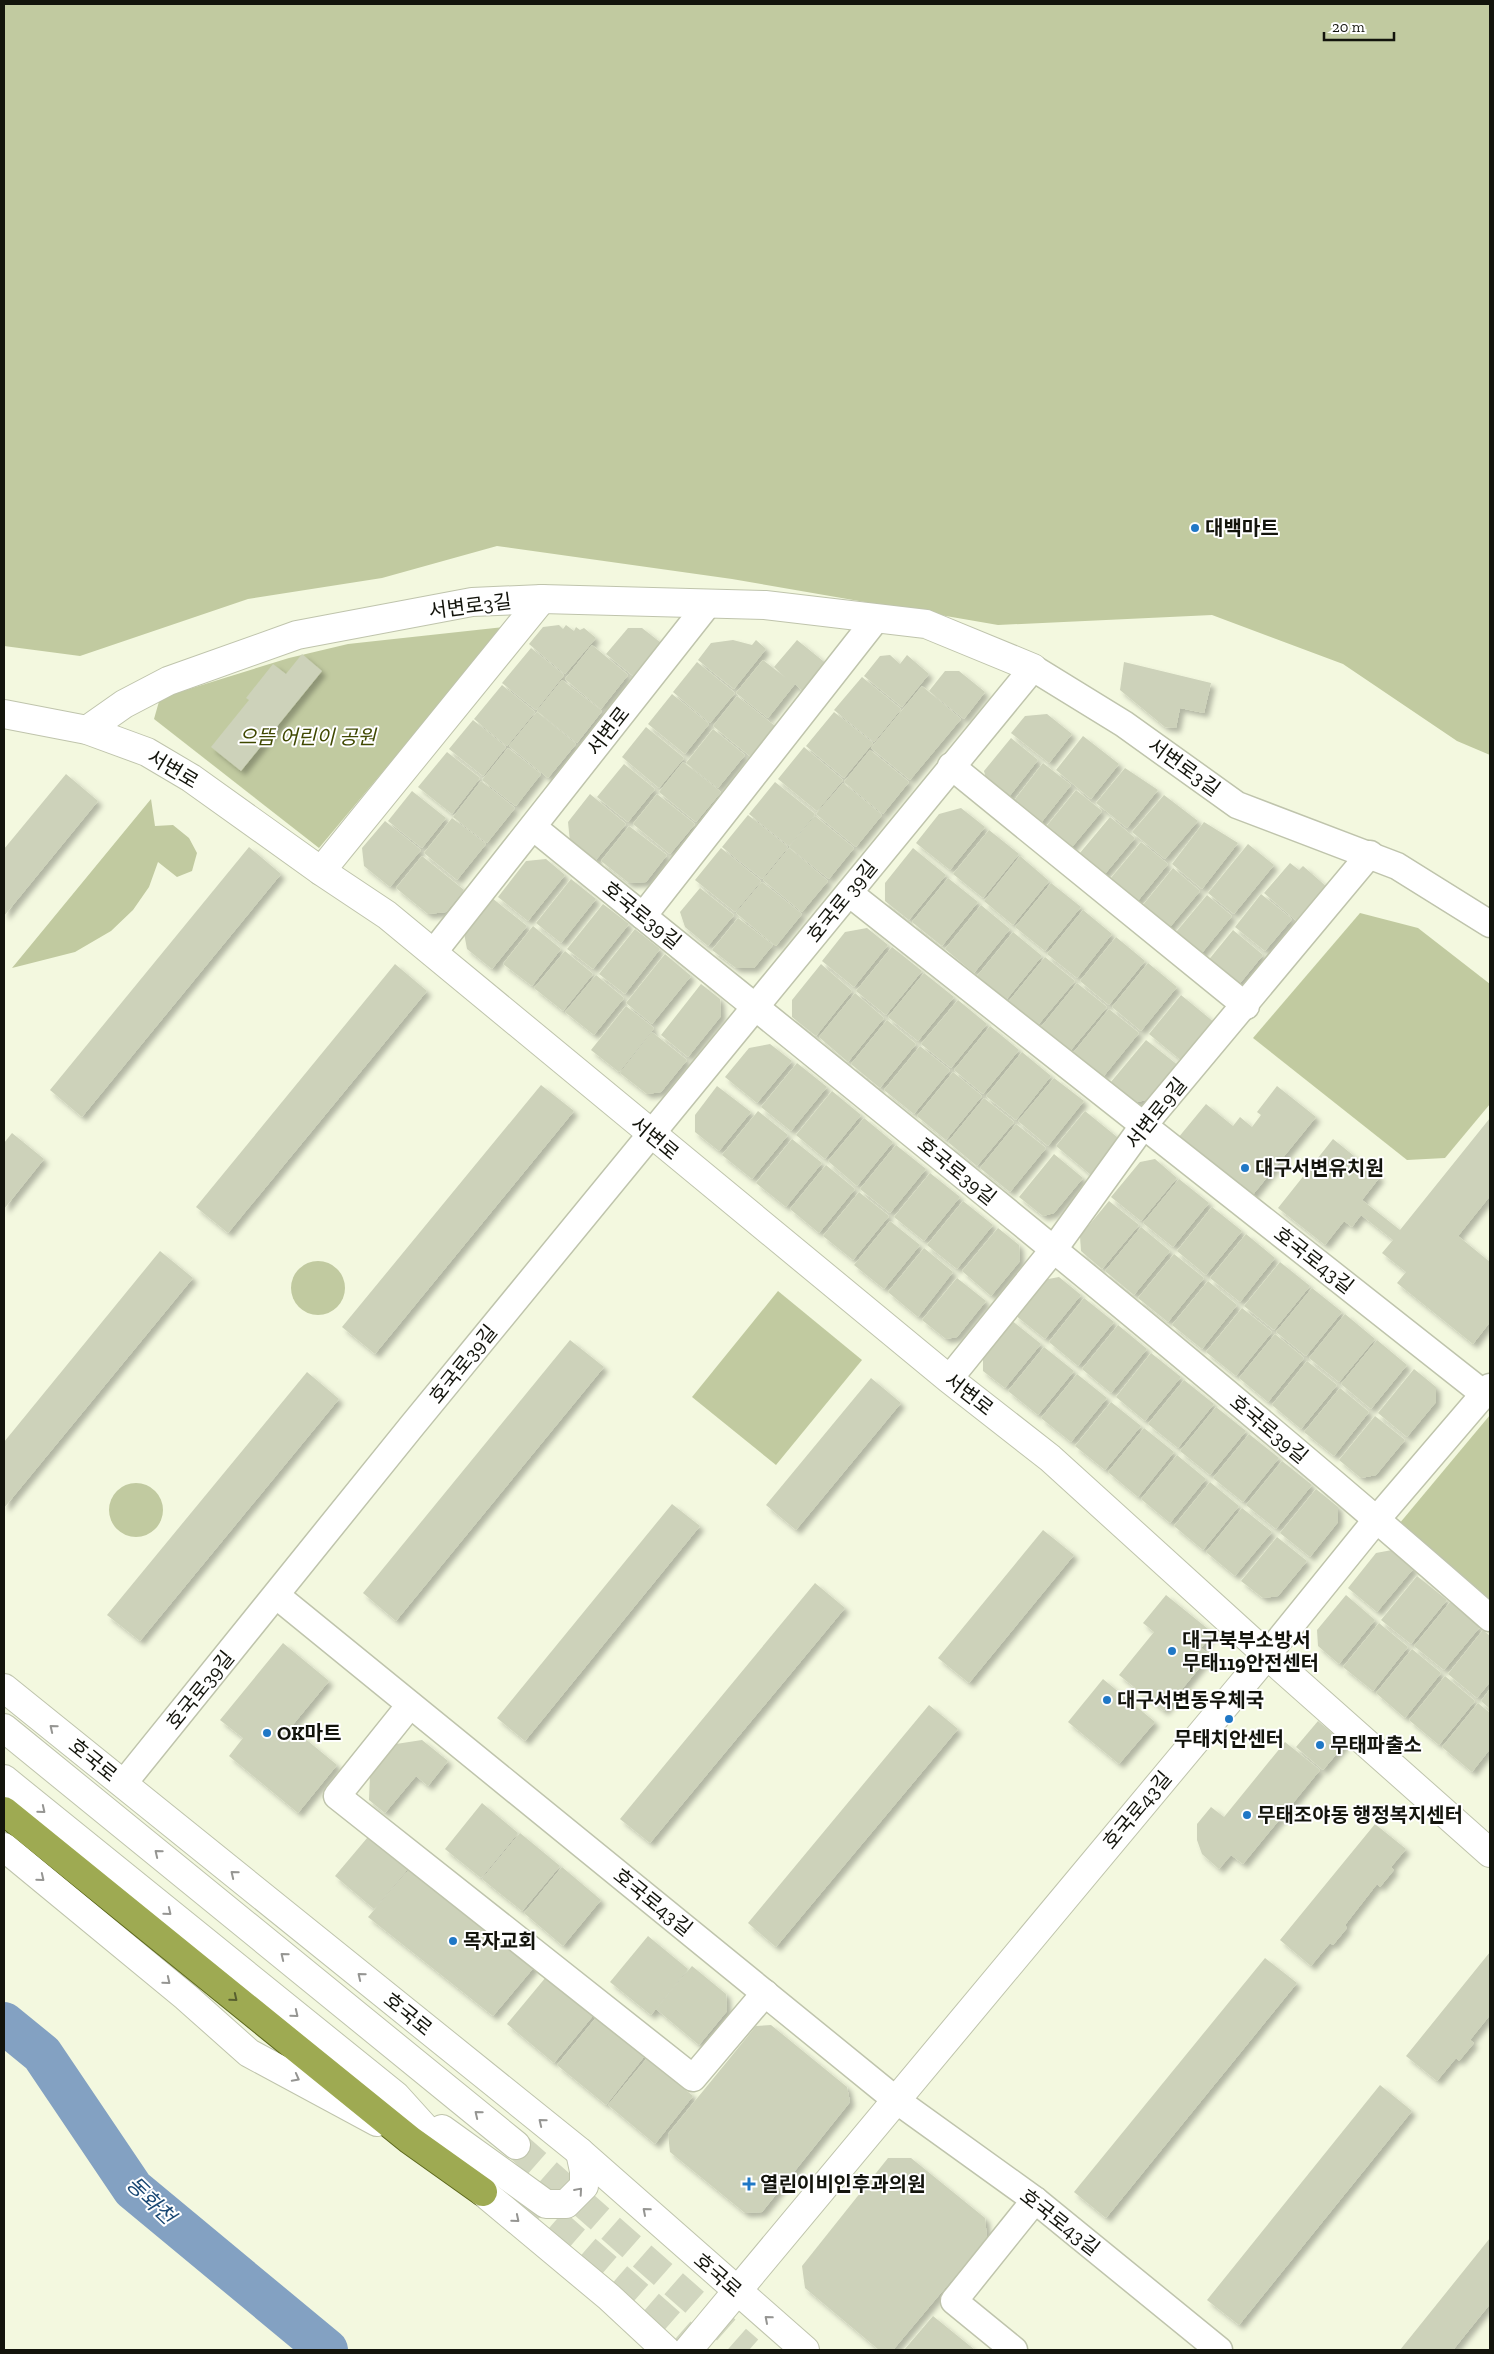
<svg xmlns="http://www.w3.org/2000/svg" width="1494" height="2354" font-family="'Zilla Slab','Noto Sans KR',serif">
<defs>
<filter id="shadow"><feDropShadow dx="4.5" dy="4.5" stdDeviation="2.5" flood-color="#0004"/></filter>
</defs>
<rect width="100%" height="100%" fill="#f3f8df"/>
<g fill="#c1caa0">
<polygon points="4,4 1490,4 1490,755 1457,741 1343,664 1212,615 998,625 732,579 497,546 382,578 248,599 80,656 4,646"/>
<polygon points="504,627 319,848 154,719 160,698 289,658 348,644"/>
<polygon points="151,799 155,826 173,825 189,838 197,853 192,871 177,877 158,862 149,887 133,910 111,931 75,952 12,968"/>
<polygon points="1360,913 1418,928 1490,984 1490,1104 1445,1158 1407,1160 1253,1038"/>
<circle cx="318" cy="1288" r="27"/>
<polygon points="778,1291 862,1360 776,1465 692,1397"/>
<polygon points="1490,1415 1490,1604 1399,1524"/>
<circle cx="136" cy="1510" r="27"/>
</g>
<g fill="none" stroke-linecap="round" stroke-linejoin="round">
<polyline stroke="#83a1c2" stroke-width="42" points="4,2023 42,2054 133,2189 327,2350"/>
</g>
<g fill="#cdd2ba" filter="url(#shadow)">
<polygon points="559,625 563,629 566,625 574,631 576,627 580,630 584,628 596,638 565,674 529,644 543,627"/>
<polygon points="628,628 642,628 665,646 638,680 606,654"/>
<polygon points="733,640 752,645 756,640 766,649 734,689 698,660 711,643"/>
<polygon points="797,640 828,665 805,693 795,684 768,718 736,693 763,660 787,679 774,667"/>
<polygon points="592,645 628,675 601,709 565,679"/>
<polygon points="531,648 564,675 536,710 502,683"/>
<polygon points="302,654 322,671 241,771 211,747 249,700 246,698 273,664 286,674"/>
<polygon points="890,655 900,664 907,655 929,674 902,707 864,676 880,656"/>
<polygon points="697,662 735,693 710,723 673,692"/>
<polygon points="1124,662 1211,683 1204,713 1180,708 1176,728 1165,727 1120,690"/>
<polygon points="945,671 959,671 985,692 964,719 929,691"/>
<polygon points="862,677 901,709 874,742 834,710"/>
<polygon points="562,680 602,711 577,743 537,711"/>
<polygon points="502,685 535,712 507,746 474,719"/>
<polygon points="922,686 961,719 910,780 871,748"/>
<polygon points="672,694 709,724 685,754 648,724"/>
<polygon points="737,696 775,726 751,757 713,726"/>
<polygon points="537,712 576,744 548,778 509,746"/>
<polygon points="834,712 873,743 844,778 806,746"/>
<polygon points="1047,714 1072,734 1049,763 1011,733 1025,716"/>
<polygon points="473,720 506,747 483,776 449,749"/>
<polygon points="646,727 684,758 659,788 622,757"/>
<polygon points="713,729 745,755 718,788 686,763"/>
<polygon points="1083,736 1119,764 1091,799 1056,770"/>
<polygon points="1011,738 1038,760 1004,803 989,790 984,771"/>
<polygon points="804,747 843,780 817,811 778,779"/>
<polygon points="508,748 541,774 516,806 482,780"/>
<polygon points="870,750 909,782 883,814 844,782"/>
<polygon points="447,752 480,778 452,814 418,787"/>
<polygon points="683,762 721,792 696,822 659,792"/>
<polygon points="1043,763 1071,785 1036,829 1009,807"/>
<polygon points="624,764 655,789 628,822 597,797"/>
<polygon points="1125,768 1158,790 1127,828 1096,803"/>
<polygon points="66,774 98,801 4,916 4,849"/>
<polygon points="481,781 515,808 487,843 453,817"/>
<polygon points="775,782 815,814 789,846 749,814"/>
<polygon points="843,783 882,815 856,847 816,814"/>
<polygon points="1076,790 1102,811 1067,853 1041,833"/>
<polygon points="412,791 446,818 422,848 388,821"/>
<polygon points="590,794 626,824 595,861 570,842 568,822"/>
<polygon points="657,794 695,824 670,854 633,824"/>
<polygon points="1164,795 1198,821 1165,859 1132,832"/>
<polygon points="961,808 985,827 950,870 916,843 939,814"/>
<polygon points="748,815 788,847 762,879 722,847"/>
<polygon points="815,816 854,848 829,879 789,847"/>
<polygon points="1110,817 1135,838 1099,881 1074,860"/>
<polygon points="452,818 486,844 457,880 424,853"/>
<polygon points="385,821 421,850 390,887 364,866 362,848"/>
<polygon points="1204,822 1238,843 1202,889 1172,864"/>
<polygon points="629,826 667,855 646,882 629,883 601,861"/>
<polygon points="989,830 1019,854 983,898 953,874"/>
<polygon points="1141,842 1168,864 1132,908 1105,885"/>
<polygon points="1248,844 1274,865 1234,914 1208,893"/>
<polygon points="249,847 281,874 82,1117 50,1090"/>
<polygon points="721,848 761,881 735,912 695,880"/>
<polygon points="789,848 828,881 802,912 763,880"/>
<polygon points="913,848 946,875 909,920 885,901 885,883"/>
<polygon points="422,856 464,890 446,912 428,914 396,888"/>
<polygon points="1020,856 1049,881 1013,925 984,901"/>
<polygon points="546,859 565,875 528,921 498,897 526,861"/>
<polygon points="1290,863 1299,870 1303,866 1328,888 1299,923 1264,893"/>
<polygon points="1173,868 1200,891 1165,933 1138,911"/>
<polygon points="948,878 978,902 942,946 912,922"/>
<polygon points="571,879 596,899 561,943 536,923"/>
<polygon points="762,882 802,914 776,946 736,913"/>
<polygon points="1051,883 1081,907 1045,951 1015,927"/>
<polygon points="700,888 734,915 708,946 685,927 680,912"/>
<polygon points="1261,894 1292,919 1265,951 1235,927"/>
<polygon points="1207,895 1232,916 1197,959 1171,938"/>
<polygon points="492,898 527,926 492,969 467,949 464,933"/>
<polygon points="603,904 629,924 593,969 567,949"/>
<polygon points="981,905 1010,929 974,973 945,949"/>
<polygon points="1083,910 1112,934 1077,978 1047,954"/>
<polygon points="738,918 773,945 754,968 736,968 712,950"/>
<polygon points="533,926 561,949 532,986 503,964"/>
<polygon points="867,928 888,945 854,987 822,961 845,932"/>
<polygon points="635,929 660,949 625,994 599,974"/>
<polygon points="1233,930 1263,955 1236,988 1206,963"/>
<polygon points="1013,932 1042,956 1006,1000 977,976"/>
<polygon points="1116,937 1145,961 1109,1005 1080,981"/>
<polygon points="892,947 922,971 886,1015 856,991"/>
<polygon points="565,951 593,974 563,1011 534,988"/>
<polygon points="665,954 691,976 652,1024 626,1003"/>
<polygon points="1045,957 1075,981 1038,1025 1009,1001"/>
<polygon points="1148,963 1177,987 1141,1031 1112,1007"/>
<polygon points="395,964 427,991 228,1233 196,1207"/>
<polygon points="821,964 852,991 816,1036 792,1017 792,1000"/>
<polygon points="924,973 954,997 918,1041 888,1017"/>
<polygon points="596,975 624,998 594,1035 565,1012"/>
<polygon points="1077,983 1107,1007 1070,1051 1041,1027"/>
<polygon points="701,984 720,999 721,1016 688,1057 661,1035"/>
<polygon points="855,993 884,1018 848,1062 819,1037"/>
<polygon points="1181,995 1215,1023 1183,1062 1149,1034"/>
<polygon points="958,1000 987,1024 951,1068 921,1044"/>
<polygon points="626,1006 654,1028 619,1072 591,1050"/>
<polygon points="1109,1009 1139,1033 1103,1077 1073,1053"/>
<polygon points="887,1020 916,1044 880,1088 851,1064"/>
<polygon points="990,1026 1019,1050 983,1094 954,1070"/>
<polygon points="652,1032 687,1060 661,1092 647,1094 620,1073"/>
<polygon points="1146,1040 1179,1066 1153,1098 1134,1103 1110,1083"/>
<polygon points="770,1044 792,1061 757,1103 725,1077 749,1048"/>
<polygon points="920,1046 950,1070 914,1114 884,1090"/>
<polygon points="1022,1052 1051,1076 1016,1120 986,1096"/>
<polygon points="797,1063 827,1087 791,1131 761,1107"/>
<polygon points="953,1072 982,1096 946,1140 917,1116"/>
<polygon points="1054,1078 1084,1101 1048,1146 1018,1121"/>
<polygon points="541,1085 574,1111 375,1354 342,1327"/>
<polygon points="717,1086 751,1112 719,1151 695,1132 695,1115"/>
<polygon points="1277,1086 1316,1117 1251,1197 1178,1138 1206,1104 1233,1126 1240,1117 1252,1127 1261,1115 1257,1112"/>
<polygon points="832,1091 861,1115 825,1159 796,1135"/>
<polygon points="984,1098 1014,1122 977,1166 948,1142"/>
<polygon points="758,1111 788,1135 752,1179 722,1155"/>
<polygon points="1085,1111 1117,1137 1116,1143 1091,1175 1056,1146"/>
<polygon points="864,1118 893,1142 857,1186 828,1161"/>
<polygon points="1490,1118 1490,1196 1458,1236 1490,1262 1490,1322 1473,1344 1397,1283 1406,1272 1382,1253 1393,1240 1361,1215 1352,1227 1344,1221 1325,1245 1278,1208 1333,1139 1380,1177 1362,1200 1400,1230"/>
<polygon points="1016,1124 1046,1148 1010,1192 980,1168"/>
<polygon points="12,1133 44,1159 4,1209 4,1143"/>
<polygon points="792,1139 822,1163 786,1207 756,1183"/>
<polygon points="896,1145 926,1169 890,1213 860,1189"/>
<polygon points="1054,1154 1083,1178 1054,1213 1043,1216 1019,1197"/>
<polygon points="1155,1159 1177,1178 1141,1221 1111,1197 1140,1162"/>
<polygon points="826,1165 855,1189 819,1233 790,1209"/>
<polygon points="930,1173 960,1197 924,1241 894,1217"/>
<polygon points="1179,1179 1209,1203 1173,1247 1143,1223"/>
<polygon points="859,1192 889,1216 853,1260 823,1236"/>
<polygon points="963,1201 993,1225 957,1269 927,1245"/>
<polygon points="1109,1201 1139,1225 1102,1269 1081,1251 1080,1236"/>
<polygon points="1212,1207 1242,1231 1206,1275 1177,1251"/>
<polygon points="890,1221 920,1245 884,1289 854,1265"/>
<polygon points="1141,1227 1170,1251 1134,1295 1105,1271"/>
<polygon points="998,1228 1019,1245 1020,1261 991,1296 962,1271"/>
<polygon points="1246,1234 1275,1258 1240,1302 1210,1278"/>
<polygon points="924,1248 953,1272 918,1317 888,1292"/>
<polygon points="160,1251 193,1278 4,1508 4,1442"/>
<polygon points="1174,1254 1204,1278 1168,1322 1138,1298"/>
<polygon points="1280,1262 1310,1286 1274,1330 1244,1306"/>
<polygon points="1059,1277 1081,1295 1045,1339 1015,1315 1043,1280"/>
<polygon points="957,1278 986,1301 957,1337 946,1339 922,1320"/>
<polygon points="1208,1281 1237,1305 1202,1349 1172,1325"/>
<polygon points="1312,1288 1342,1312 1306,1356 1276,1332"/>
<polygon points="1084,1298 1114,1322 1078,1366 1049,1342"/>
<polygon points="1242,1308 1272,1332 1236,1376 1206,1352"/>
<polygon points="1345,1314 1375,1339 1339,1382 1309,1358"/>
<polygon points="1011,1320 1041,1344 1005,1388 983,1371 983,1355"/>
<polygon points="1118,1325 1147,1349 1111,1393 1082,1369"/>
<polygon points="1275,1334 1304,1358 1268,1402 1239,1378"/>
<polygon points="570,1340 604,1367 396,1621 363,1593"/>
<polygon points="1377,1340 1407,1365 1371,1409 1341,1384"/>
<polygon points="1044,1347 1074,1371 1038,1415 1008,1391"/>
<polygon points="1151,1353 1181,1377 1145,1421 1116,1397"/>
<polygon points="1307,1361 1337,1385 1301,1429 1272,1405"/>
<polygon points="1414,1369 1436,1387 1436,1402 1407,1437 1378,1413"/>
<polygon points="307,1372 339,1399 140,1641 107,1615"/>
<polygon points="1077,1374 1107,1398 1071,1442 1041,1418"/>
<polygon points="871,1378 901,1403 796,1530 766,1505"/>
<polygon points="1184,1380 1214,1404 1178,1448 1148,1424"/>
<polygon points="1340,1388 1369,1412 1334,1456 1304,1432"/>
<polygon points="1111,1402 1141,1426 1105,1470 1075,1446"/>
<polygon points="1216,1407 1246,1431 1210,1475 1180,1451"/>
<polygon points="1375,1416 1405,1440 1376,1475 1361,1478 1339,1460"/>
<polygon points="1144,1428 1174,1452 1138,1497 1108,1472"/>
<polygon points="1249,1434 1279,1458 1243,1502 1213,1478"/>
<polygon points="1177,1455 1206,1479 1170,1523 1141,1499"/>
<polygon points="1282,1461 1312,1485 1276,1529 1246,1505"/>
<polygon points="1210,1482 1239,1506 1203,1550 1174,1526"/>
<polygon points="1316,1489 1338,1507 1338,1522 1310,1557 1280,1533"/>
<polygon points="672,1504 700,1526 525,1741 497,1718"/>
<polygon points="1242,1508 1272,1532 1235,1576 1206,1552"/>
<polygon points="1043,1530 1074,1555 969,1683 938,1658"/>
<polygon points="1277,1537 1307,1561 1278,1596 1263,1598 1241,1581"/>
<polygon points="1392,1550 1414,1568 1377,1612 1348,1588 1376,1553"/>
<polygon points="1417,1576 1447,1600 1411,1644 1381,1620"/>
<polygon points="815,1583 845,1608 650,1843 620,1819"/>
<polygon points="1166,1595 1213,1633 1201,1648 1210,1655 1164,1711 1119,1675 1154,1632 1143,1623"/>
<polygon points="1346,1595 1375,1620 1339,1664 1318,1646 1317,1630"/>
<polygon points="1450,1602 1480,1627 1444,1670 1414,1646"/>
<polygon points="1379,1623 1408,1647 1373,1691 1343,1667"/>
<polygon points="1483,1630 1490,1636 1490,1682 1477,1698 1448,1674"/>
<polygon points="283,1643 329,1681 291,1727 337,1765 298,1813 229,1756 243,1738 220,1720"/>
<polygon points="1412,1649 1441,1673 1405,1718 1376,1693"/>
<polygon points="1445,1676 1475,1701 1439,1745 1409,1720"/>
<polygon points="1103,1679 1155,1722 1119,1764 1068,1722"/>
<polygon points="1490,1689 1490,1709 1481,1701"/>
<polygon points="1478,1703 1490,1713 1490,1749 1472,1772 1442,1747"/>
<polygon points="929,1705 958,1729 776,1947 748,1923"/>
<polygon points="1318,1721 1345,1744 1323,1770 1296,1747"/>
<polygon points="422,1740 448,1761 428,1786 416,1776 385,1813 369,1800 370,1774 396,1744"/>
<polygon points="1285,1742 1320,1770 1243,1864 1231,1855 1219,1869 1202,1854 1197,1840 1197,1824 1211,1807 1224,1817"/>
<polygon points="482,1803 518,1833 481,1878 445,1849"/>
<polygon points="1375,1824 1406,1849 1391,1867 1394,1870 1380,1887 1377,1884 1345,1925 1347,1928 1333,1945 1330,1943 1311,1966 1280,1940"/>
<polygon points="373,1831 412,1864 374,1909 335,1876"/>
<polygon points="520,1833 560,1866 522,1911 482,1879"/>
<polygon points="413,1865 536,1965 493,2016 368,1917"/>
<polygon points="562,1867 601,1900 563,1946 524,1913"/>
<polygon points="648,1936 688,1969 651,2015 610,1982"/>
<polygon points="1490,1952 1490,2015 1470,2040 1474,2043 1459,2061 1456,2058 1437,2081 1406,2056"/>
<polygon points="1265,1958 1297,1983 1106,2218 1074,2192"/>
<polygon points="692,1966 726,1994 727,2011 699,2045 656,2009"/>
<polygon points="546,1977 597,2011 554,2063 507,2024"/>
<polygon points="599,2014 647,2053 606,2105 557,2065"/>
<polygon points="771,2025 847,2087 850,2102 762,2212 745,2213 670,2152 668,2134 756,2026"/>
<polygon points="647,2058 693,2096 655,2144 608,2105"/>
<polygon points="1380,2085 1412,2111 1239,2325 1207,2300"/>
<polygon points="888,2158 911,2158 985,2218 987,2238 893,2350 879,2350 805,2288 802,2266"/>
<polygon points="1490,2238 1490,2304 1453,2350 1400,2350"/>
<polygon points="933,2316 975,2350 904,2350"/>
</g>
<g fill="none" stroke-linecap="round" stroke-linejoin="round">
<g stroke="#d1d6bf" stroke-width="28" stroke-dasharray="28 14" stroke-linecap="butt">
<polyline points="516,2145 749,2350"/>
<polyline points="523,2194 702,2350"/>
</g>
<g stroke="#bfc4ac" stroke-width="29">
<g id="minor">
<polyline points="951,766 1246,1006"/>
<path d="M 533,827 C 854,1088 1179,1345 1490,1618"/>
<polyline points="849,893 1484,1394"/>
<polyline points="643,916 876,619"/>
<polyline points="433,953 708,604"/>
<polyline points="949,1379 1054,1249 1143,1126 1370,854"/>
<polyline points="277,1596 896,2100 1035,2200 1219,2350"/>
<polyline points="1267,1655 1377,1519 1490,1387"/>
<polyline points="410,1705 337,1796 693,2078 765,1993"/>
<polyline points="123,1784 411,1427 1033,668 1124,724 1237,805 1397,866 1490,924"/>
<polyline points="1014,2350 954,2301 1035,2200"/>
</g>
</g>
<g stroke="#bfc4ac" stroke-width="30">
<g id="tertiary">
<polyline points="4,714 87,730 147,752 191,778 321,871 387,915 949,1379 1050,1458 1267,1655"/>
<polyline points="87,730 124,704 168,681 297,635 472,602 542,599 765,605 926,624 1033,668"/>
<polyline points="321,871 542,599"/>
</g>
</g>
<g stroke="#bfc4ac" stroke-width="30">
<g id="secondary">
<polyline points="4,1688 580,2152 805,2350"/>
<polyline points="4,1728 516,2145"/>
<polyline points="4,1779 396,2096 483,2192 609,2297 666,2350"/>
<polyline points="4,1847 186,1997 249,2053 377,2122"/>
<polyline points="442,2129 546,2204 566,2204 584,2186 584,2171 580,2152"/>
<polyline points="688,2350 1267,1655 1490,1853"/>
</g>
</g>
<g stroke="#5d681d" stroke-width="30">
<polyline id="trunk" points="4,1811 410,2140 483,2192"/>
</g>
<use href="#minor" stroke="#fff" stroke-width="26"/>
<use href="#tertiary" stroke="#fff" stroke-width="28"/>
<use href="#secondary" stroke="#fff" stroke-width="28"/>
<use href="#trunk" stroke="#9eaa52" stroke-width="28"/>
</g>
<defs><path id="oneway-chevron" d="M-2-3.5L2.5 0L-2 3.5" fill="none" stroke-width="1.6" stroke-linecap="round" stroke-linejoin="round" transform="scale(1.25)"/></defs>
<g stroke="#959592">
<use href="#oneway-chevron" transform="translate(53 1728) rotate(-141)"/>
<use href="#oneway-chevron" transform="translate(42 1810) rotate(39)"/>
<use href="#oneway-chevron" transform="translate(158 1853) rotate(-141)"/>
<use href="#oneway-chevron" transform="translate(234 1874) rotate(-141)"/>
<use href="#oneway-chevron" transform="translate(41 1878) rotate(39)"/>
<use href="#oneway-chevron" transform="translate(168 1912) rotate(39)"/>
<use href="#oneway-chevron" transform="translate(284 1956) rotate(-141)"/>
<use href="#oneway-chevron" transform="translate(361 1976) rotate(-141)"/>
<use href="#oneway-chevron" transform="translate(167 1981) rotate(39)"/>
<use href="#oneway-chevron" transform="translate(295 2014) rotate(39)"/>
<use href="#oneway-chevron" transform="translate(296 2078) rotate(28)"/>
<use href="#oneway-chevron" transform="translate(478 2114) rotate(-141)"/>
<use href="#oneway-chevron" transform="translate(542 2122) rotate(-141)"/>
<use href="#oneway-chevron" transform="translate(579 2191) rotate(-49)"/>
<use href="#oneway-chevron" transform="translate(646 2211) rotate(-139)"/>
<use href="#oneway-chevron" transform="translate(516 2219) rotate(40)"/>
<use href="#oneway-chevron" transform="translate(768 2319) rotate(-139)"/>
</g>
<use stroke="#585f2f" href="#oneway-chevron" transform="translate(234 1998) rotate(39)"/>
<g fill="#2078c6" stroke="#fff" stroke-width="2">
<circle cx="1195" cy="528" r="5"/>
<circle cx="1245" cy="1168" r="5"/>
<circle cx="1172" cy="1651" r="5"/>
<circle cx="1107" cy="1700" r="5"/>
<circle cx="1229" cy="1719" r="5"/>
<circle cx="267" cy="1733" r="5"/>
<circle cx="1320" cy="1745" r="5"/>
<circle cx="1247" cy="1815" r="5"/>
<circle cx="453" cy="1941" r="5"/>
<path d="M746.5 2176.5h5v5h5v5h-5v5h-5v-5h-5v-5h5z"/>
</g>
<g text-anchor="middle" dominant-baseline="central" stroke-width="4" stroke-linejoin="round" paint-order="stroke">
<g font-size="20" font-weight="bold" fill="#13140c" stroke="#fff" text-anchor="start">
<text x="1205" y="528">대백마트</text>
<text x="1255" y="1168">대구서변유치원</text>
<text x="1182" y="1640">대구북부소방서<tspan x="1182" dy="23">무태119안전센터</tspan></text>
<text x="1117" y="1700">대구서변동우체국</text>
<text x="277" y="1733">OK마트</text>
<text x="1229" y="1739" text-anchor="middle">무태치안센터</text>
<text x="1330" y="1745">무태파출소</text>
<text x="1257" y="1815">무태조야동 행정복지센터</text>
<text x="463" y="1941">목자교회</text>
<text x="760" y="2184">열린이비인후과의원</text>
</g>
<g font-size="20" fill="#13140c" stroke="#fff">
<text transform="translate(470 606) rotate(-7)">서변로3길</text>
<text transform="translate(608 731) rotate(-52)">서변로</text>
<text transform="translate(1184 767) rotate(36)">서변로3길</text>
<text transform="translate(173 769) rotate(31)">서변로</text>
<text transform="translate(842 901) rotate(-51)">호국로 39길</text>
<text transform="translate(642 915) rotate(39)">호국로39길</text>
<text transform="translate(1156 1113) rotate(-51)">서변로9길</text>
<text transform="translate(655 1138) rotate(40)">서변로</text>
<text transform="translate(957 1171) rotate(39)">호국로39길</text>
<text transform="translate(1314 1260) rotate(38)">호국로43길</text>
<text transform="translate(463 1364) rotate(-51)">호국로39길</text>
<text transform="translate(969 1394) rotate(38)">서변로</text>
<text transform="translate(1269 1429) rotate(40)">호국로39길</text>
<text transform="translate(200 1690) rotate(-51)">호국로39길</text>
<text transform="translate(93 1760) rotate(39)">호국로</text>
<text transform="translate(1137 1810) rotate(-50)">호국로43길</text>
<text transform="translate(653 1902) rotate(39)">호국로43길</text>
<text transform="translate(408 2014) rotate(39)">호국로</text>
<text transform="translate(1060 2222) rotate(38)">호국로43길</text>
<text transform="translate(718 2275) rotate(41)">호국로</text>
</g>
<g font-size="20" font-style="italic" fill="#3f4800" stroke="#fff">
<text x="307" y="737">으뜸 어린이 공원</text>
</g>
<g font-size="21" font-style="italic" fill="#1a4874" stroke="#fff">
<text transform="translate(151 2200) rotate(44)">동화천</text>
</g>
</g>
<rect width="1494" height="2354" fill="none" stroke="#13140c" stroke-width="10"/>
<path d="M1324 32v8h70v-8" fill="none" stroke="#13140c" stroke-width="2.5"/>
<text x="1332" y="32" font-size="15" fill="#13140c" stroke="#ffffff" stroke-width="4" paint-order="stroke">20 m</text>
</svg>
